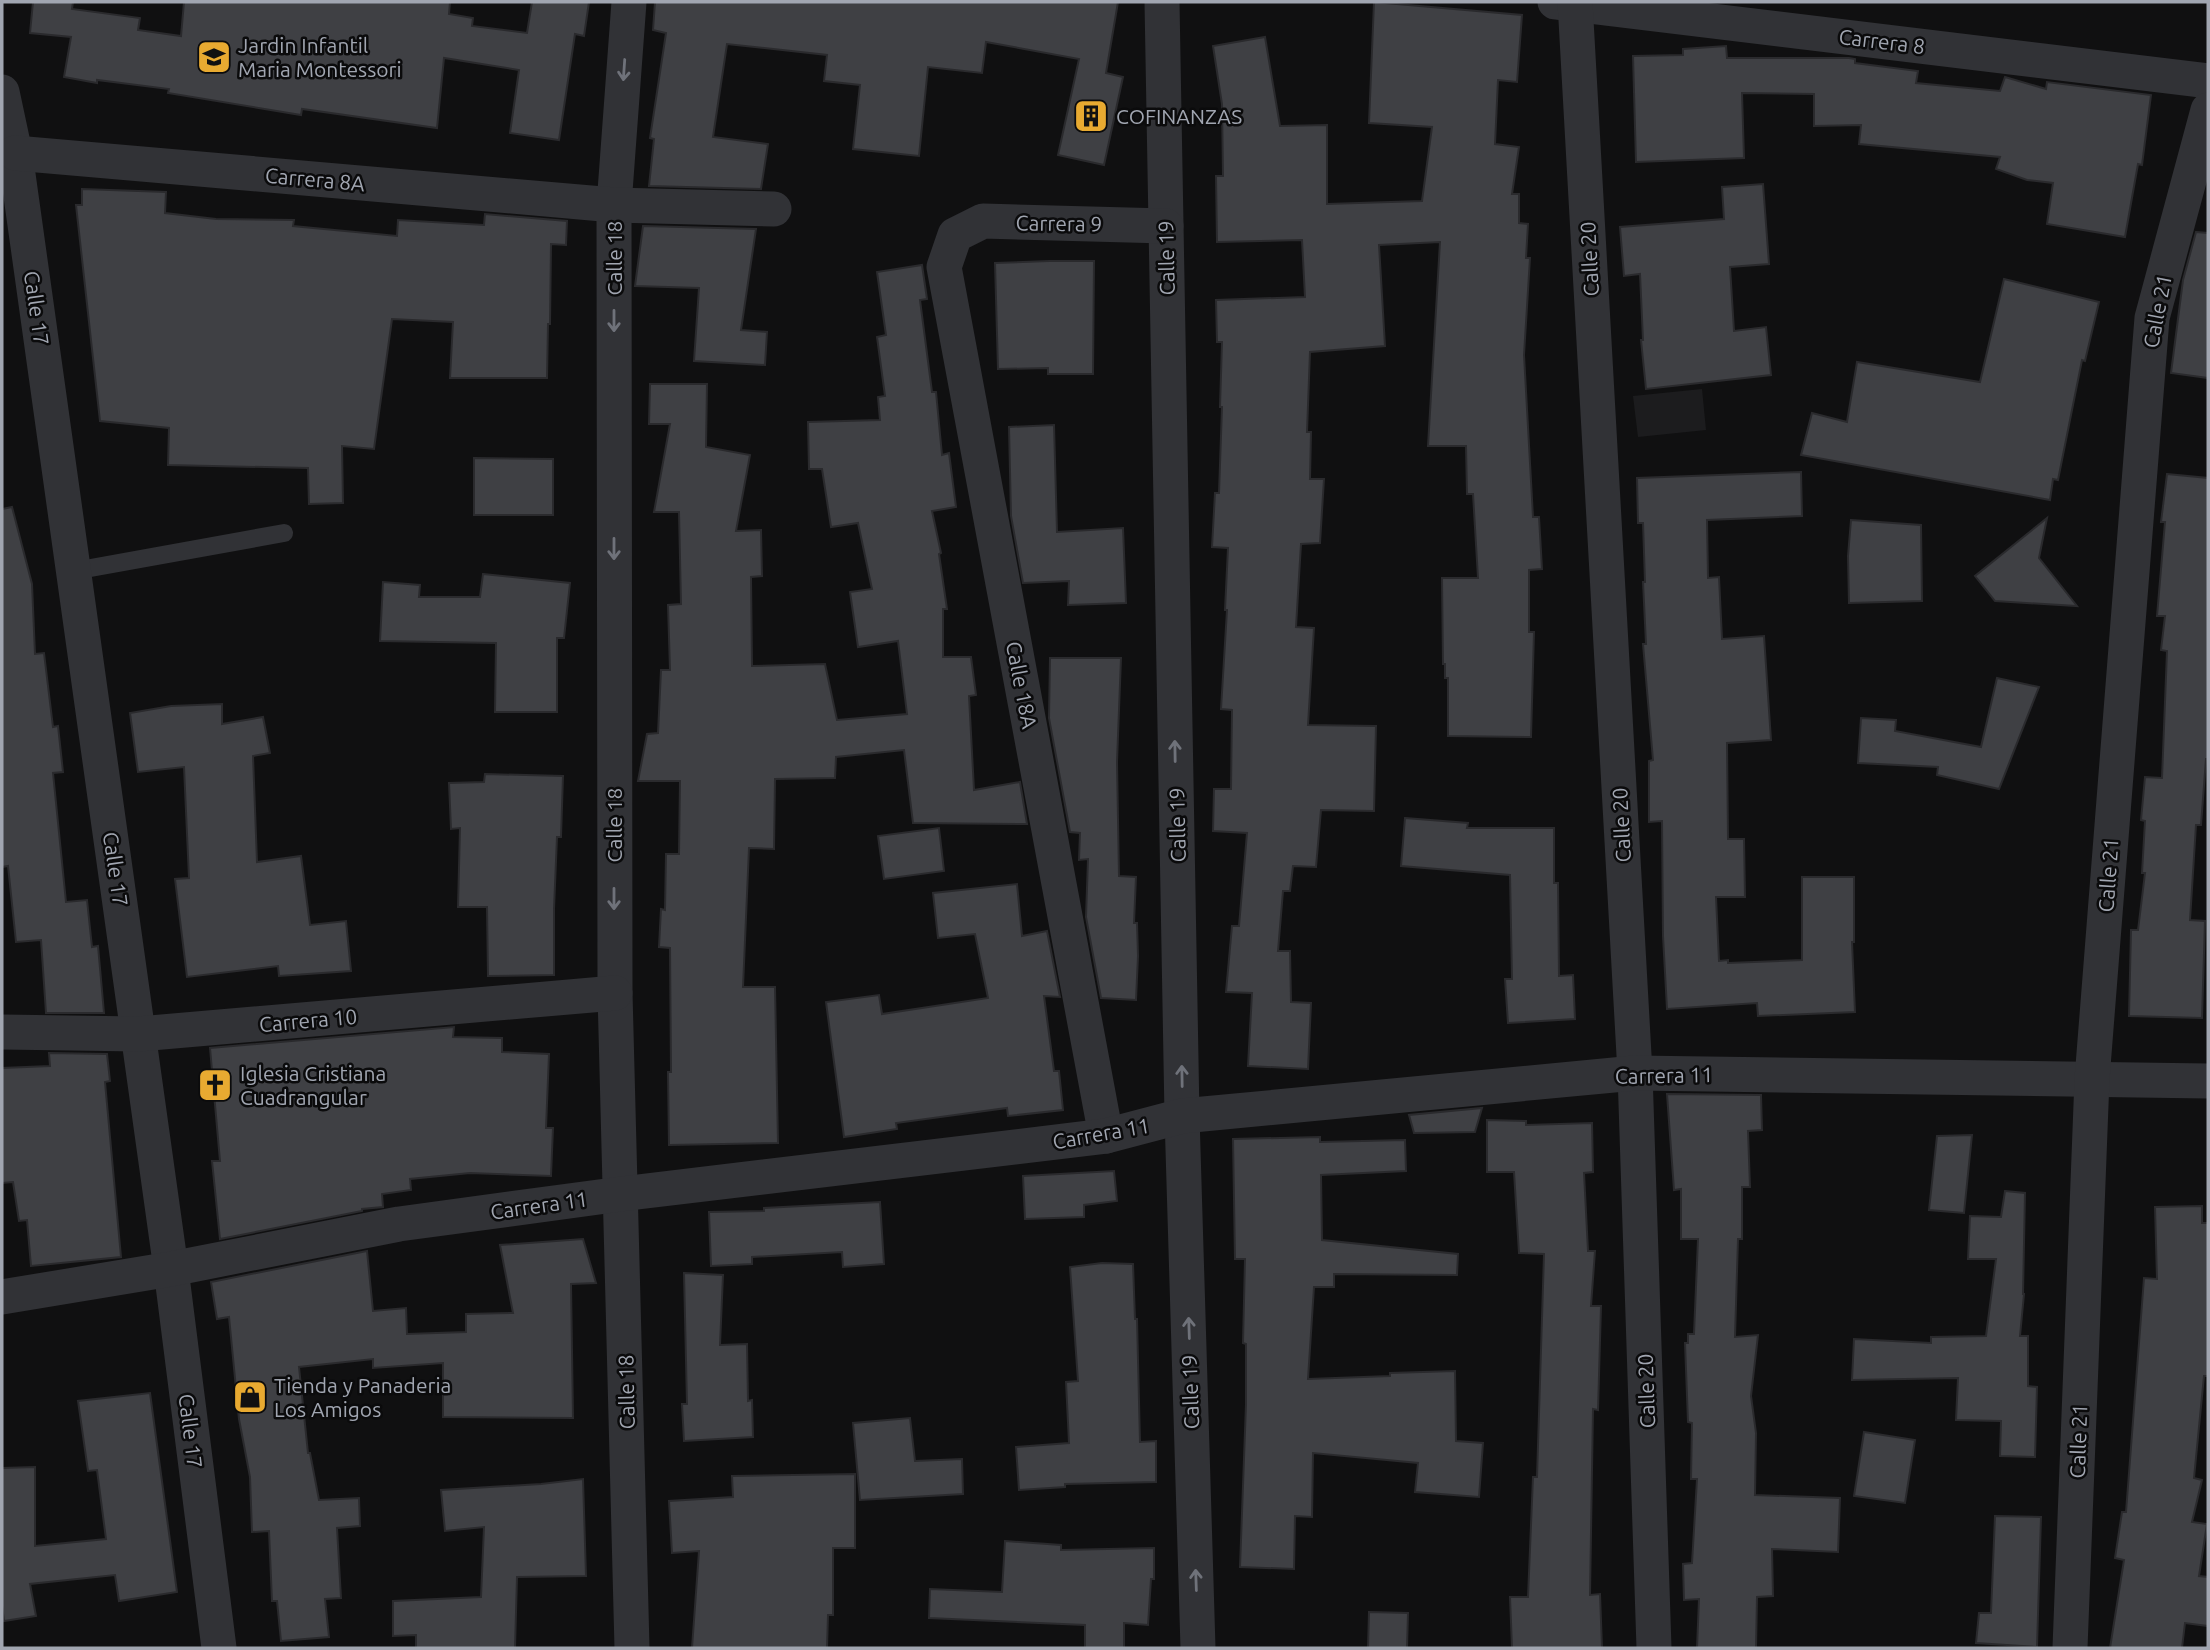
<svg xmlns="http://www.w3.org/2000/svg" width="2210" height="1650" font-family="Ubuntu,sans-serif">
<rect width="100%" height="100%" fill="#101011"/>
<polygon fill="#1c1c1e" points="1702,389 1706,430 1638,437 1633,396"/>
<g fill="#3f4044" stroke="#2a2a2d" stroke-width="2">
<polygon points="33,2 73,2 72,9 140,18 138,30 181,36 184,2 450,2 449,14 473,18 472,26 527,33 532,2 589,2 584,36 575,34 559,140 510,133 519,70 444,58 437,128 302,109 301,115 168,93 169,89 97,80 97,83 64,77 71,37 30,33"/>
<polygon points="655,2 1118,2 1106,73 1123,77 1104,165 1058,155 1079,59 986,42 982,73 928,67 919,156 853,149 860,85 824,81 827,55 727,44 713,137 768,144 761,189 649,186 654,139 650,138 666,33 653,30"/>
<polygon points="1374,2 1522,15 1517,82 1498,80 1495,144 1519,147 1512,194 1519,194 1519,223 1528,224 1526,258 1530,258 1524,355 1533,517 1539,517 1542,569 1529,570 1529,632 1534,632 1531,737 1448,736 1448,678 1445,678 1445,664 1443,664 1442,578 1478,578 1473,494 1467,494 1466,446 1428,446 1440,242 1379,245 1385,346 1310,352 1307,432 1311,432 1310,479 1324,479 1320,543 1301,544 1296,627 1314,628 1308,725 1376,726 1374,811 1321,810 1316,867 1293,866 1290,891 1283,891 1278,951 1290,951 1291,1002 1311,1003 1308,1069 1248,1066 1252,993 1226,992 1232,926 1239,926 1247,833 1213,831 1214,789 1231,789 1232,710 1221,709 1227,610 1225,610 1228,548 1212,547 1215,493 1219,493 1222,407 1220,407 1222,342 1217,342 1216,300 1305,297 1302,240 1217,242 1216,176 1223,176 1222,104 1213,46 1265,37 1280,126 1327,125 1327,204 1422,201 1432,127 1369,123"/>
<polygon points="1726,46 1727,58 1849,58 1855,59 1855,63 1918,71 1916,83 2000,91 2005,77 2046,89 2047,82 2151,95 2142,165 2138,164 2125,237 2047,224 2053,183 2027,180 1996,169 2000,157 1859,144 1861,125 1814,126 1814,94 1742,93 1744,158 1636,162 1633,56 1683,55 1683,49"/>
<polygon points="1763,184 1769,264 1730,267 1734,331 1766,327 1771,375 1646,389 1641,340 1643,340 1640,274 1624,276 1620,227 1724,219 1722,187"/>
<polygon points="82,189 166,192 165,213 216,219 294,220 293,226 397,236 398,220 484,225 485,214 567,221 566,245 551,244 550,324 548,324 547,378 450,378 453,322 392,319 374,449 342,446 343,503 309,504 308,468 168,465 169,428 100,421 76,205 82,205"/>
<polygon points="643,226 756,229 741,330 767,332 765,365 694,361 699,288 635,286"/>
<polygon points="2196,232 2208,233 2208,378 2171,373 2183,280"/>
<polygon points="1049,261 1094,261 1093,374 1048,374 1048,368 998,369 995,263"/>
<polygon points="922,265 927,299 920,300 932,392 936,392 942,455 949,453 956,507 932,511 941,553 939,554 947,609 943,609 943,657 971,657 976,695 969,696 974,790 1020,782 1027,824 913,823 904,750 836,757 835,778 775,779 774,849 749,848 743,987 775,987 778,1143 669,1145 668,1072 671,1072 670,948 659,947 661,909 665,910 666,854 679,854 680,781 638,781 647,734 658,733 661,670 670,670 668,605 681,604 679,512 654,512 670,424 649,424 650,384 707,384 706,447 750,455 736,531 761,530 762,576 751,577 752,666 825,664 837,720 907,714 898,641 858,647 850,592 872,589 858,523 831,527 822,469 809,469 808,422 880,420 878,397 885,396 877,337 886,335 877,272"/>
<polygon points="2004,279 2099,302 2085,361 2082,360 2058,480 2053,479 2050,500 1801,455 1812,413 1847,422 1857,362 1980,382"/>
<polygon points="1054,425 1057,532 1123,528 1126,603 1068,605 1069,581 1023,583 1011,516 1009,427"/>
<polygon points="474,458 553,459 553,515 474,515"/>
<polygon points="1801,472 1802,516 1707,520 1708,578 1719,577 1722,639 1764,636 1771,740 1727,743 1728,839 1744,839 1745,897 1716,897 1719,961 1728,960 1728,963 1802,960 1802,877 1854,877 1854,942 1852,942 1855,1012 1758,1016 1757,1003 1667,1009 1663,936 1662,821 1649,822 1649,761 1653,760 1643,644 1646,644 1643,582 1645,582 1643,523 1638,523 1637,478"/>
<polygon points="2167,474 2208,478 2208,759 2206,759 2201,825 2196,825 2190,920 2205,921 2202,1018 2129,1016 2131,930 2138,930 2145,873 2142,873 2145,821 2141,820 2145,777 2162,778 2167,651 2161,650 2165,616 2157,616 2165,522 2161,522"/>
<polygon points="12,507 32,584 35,654 44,653 53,727 58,726 63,772 53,773 66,902 87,900 92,947 98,946 104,1013 46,1013 41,940 16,942 8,866 2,867 2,509"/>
<polygon points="2047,518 2039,558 2077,606 1995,601 1975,576"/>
<polygon points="1851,520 1921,525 1922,601 1849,603 1848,556"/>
<polygon points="483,574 570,583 564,638 557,638 557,712 495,712 496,643 380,641 383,582 420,585 419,597 480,597"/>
<polygon points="1050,658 1121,658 1117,762 1119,876 1136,877 1134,923 1137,923 1138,956 1136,1000 1101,998 1086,917 1088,859 1079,860 1080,833 1070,832 1049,718"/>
<polygon points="1997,678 2039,687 1999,789 1937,775 1938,767 1858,763 1861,718 1896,720 1895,731 1981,747"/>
<polygon points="222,704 222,724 263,717 270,753 253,756 257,862 301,856 310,925 346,921 351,971 279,976 278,966 187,977 175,879 189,878 184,767 138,772 130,713 171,706"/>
<polygon points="485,774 563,776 561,837 557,837 554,909 554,975 488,976 487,907 458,907 460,828 451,829 449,783 484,782"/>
<polygon points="1405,818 1468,823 1467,828 1554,828 1554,883 1558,883 1559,976 1573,975 1575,1019 1508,1023 1505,979 1512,979 1510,875 1401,866"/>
<polygon points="939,828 944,871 884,879 878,836"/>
<polygon points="1017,884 1022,936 1047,931 1060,997 1044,996 1054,1071 1059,1071 1063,1110 1008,1116 1007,1108 896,1123 897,1129 844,1137 826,1002 879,995 882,1014 988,998 975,934 938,938 933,893"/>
<polygon points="454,1027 453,1037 502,1038 502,1052 549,1054 546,1128 553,1128 551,1176 470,1173 410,1179 411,1190 382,1194 383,1207 362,1209 362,1211 220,1239 212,1161 220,1161 210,1048"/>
<polygon points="49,1053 107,1054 110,1081 105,1082 121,1257 31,1266 27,1220 19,1221 13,1182 2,1183 2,1068 50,1066"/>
<polygon points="1667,1094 1761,1095 1762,1130 1748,1131 1750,1187 1742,1187 1742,1239 1738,1239 1735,1337 1758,1335 1751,1396 1756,1433 1755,1495 1840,1498 1838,1552 1772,1549 1773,1596 1757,1597 1756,1648 1697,1648 1699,1599 1684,1600 1683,1564 1692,1563 1697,1479 1691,1479 1692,1423 1688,1422 1685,1343 1688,1343 1688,1334 1694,1334 1698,1239 1681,1239 1681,1189 1674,1190"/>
<polygon points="1482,1108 1475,1132 1414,1133 1409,1115"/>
<polygon points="1487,1120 1526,1121 1526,1125 1592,1123 1593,1172 1584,1173 1588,1251 1595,1251 1591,1306 1601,1306 1598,1410 1593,1409 1590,1595 1600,1594 1602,1648 1512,1648 1510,1597 1528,1597 1533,1477 1537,1477 1544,1254 1519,1253 1514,1172 1487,1172"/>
<polygon points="1972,1135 1964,1213 1929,1210 1937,1136"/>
<polygon points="1320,1137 1320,1142 1405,1140 1406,1171 1321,1175 1322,1240 1458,1254 1457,1275 1334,1274 1334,1287 1314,1287 1308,1379 1390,1376 1390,1373 1455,1371 1456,1441 1483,1443 1479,1497 1415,1492 1418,1463 1313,1453 1312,1517 1295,1516 1294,1569 1240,1567 1246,1404 1246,1344 1243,1343 1245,1259 1235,1259 1233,1139"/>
<polygon points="1114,1171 1117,1201 1084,1205 1084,1217 1025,1219 1023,1176"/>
<polygon points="2005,1191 2025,1193 2023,1294 2024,1294 2020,1336 2028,1336 2028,1386 2037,1387 2035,1457 2000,1456 2001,1421 1956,1420 1958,1378 1852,1380 1854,1339 1931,1343 1931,1337 1986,1336 1996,1259 1968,1259 1970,1216 2001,1217"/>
<polygon points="880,1202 884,1264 843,1267 842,1252 752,1257 752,1264 711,1266 709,1212 764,1211 764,1208"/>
<polygon points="2202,1206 2202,1223 2208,1223 2208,1376 2204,1376 2194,1478 2202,1480 2192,1522 2207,1524 2199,1576 2208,1577 2208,1626 2185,1623 2182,1648 2110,1648 2124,1560 2115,1558 2122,1512 2126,1512 2144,1278 2157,1279 2155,1207"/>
<polygon points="583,1239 596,1283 571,1284 573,1418 443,1417 443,1363 373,1368 373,1359 299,1367 308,1453 310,1453 319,1500 359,1498 360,1526 337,1528 341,1598 325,1599 329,1637 281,1641 277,1601 272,1601 269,1531 252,1532 250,1477 239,1419 229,1317 217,1319 211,1282 367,1251 373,1311 406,1308 407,1334 466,1332 466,1314 513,1313 500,1245"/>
<polygon points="1102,1263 1133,1264 1135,1319 1137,1319 1140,1442 1156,1441 1156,1482 1065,1484 1065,1487 1019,1490 1016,1447 1069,1443 1066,1382 1078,1381 1070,1267"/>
<polygon points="684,1273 723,1275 720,1345 747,1344 748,1401 752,1400 753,1437 684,1441 682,1404 687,1404"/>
<polygon points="150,1393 177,1592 119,1601 115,1575 30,1584 36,1616 4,1621 2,1606 2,1468 35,1467 35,1546 106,1539 97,1470 88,1471 78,1401"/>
<polygon points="910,1418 915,1461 962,1459 963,1494 860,1500 853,1423"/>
<polygon points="1864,1432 1915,1440 1905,1503 1854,1496"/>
<polygon points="855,1474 855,1548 833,1548 833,1615 828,1615 827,1648 692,1648 699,1551 672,1553 669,1501 733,1497 732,1476"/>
<polygon points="583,1479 586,1576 517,1577 515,1648 416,1648 416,1635 393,1636 393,1601 481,1597 484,1527 445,1531 441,1490 541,1484"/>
<polygon points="1995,1516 2041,1517 2037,1647 1976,1643 1979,1613 1991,1613"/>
<polygon points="1005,1541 1061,1545 1061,1550 1154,1548 1154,1579 1151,1579 1148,1625 1124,1623 1124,1648 1085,1648 1085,1625 929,1618 930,1589 1002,1592"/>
<polygon points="1369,1612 1408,1613 1407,1648 1368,1648"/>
</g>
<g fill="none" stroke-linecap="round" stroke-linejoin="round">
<polyline stroke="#313236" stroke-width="18" points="74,571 284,533"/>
<g stroke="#313236" stroke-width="35">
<polyline points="629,2 614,205 615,993 632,1648"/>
<polyline points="1162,2 1182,1116 1198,1648"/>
<polyline points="1555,2 2208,81"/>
<polyline points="1575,2 1635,1073 1654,1648"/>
<polyline points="2,92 15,153 171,1269 219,1648"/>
<polyline points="15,153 614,205 774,209"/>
<polyline points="2,1032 139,1034 615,993"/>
<polyline points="1106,1136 944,267 955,235 983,221 1166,226"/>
<polyline points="2,1297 171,1269 399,1224 621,1194 1106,1136 1182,1116 1635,1073 2208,1081"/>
<polyline points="2070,1648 2092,1079 2152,318 2208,110"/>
</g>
</g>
<defs><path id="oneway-shaft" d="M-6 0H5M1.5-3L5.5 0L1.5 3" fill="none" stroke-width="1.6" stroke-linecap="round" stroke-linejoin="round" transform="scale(1.75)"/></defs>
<g stroke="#6f727a">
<use href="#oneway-shaft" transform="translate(624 70) rotate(94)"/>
<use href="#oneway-shaft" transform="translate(614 321) rotate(90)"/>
<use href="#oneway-shaft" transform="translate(614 549) rotate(90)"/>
<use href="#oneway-shaft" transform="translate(1175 751) rotate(-91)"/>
<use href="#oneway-shaft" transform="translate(614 899) rotate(90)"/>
<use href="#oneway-shaft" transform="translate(1182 1076) rotate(-91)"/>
<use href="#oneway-shaft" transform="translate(1189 1328) rotate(-92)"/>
<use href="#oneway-shaft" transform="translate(1196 1580) rotate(-92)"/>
</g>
<defs>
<g id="school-square" transform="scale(1.75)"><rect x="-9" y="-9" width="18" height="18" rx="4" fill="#e8aa31" stroke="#0b0b0c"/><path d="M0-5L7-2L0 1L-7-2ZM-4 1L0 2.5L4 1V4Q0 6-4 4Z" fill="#111"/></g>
<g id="building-square" transform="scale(1.75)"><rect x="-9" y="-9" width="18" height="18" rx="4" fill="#e8aa31" stroke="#0b0b0c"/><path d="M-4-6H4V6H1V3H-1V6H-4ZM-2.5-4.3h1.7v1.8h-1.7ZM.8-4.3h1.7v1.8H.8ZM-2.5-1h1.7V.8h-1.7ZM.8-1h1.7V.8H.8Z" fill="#111"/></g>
<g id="church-square" transform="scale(1.75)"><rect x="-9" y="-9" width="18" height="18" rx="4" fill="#e8aa31" stroke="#0b0b0c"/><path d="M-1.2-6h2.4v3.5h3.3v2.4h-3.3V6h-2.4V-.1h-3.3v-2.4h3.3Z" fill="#111"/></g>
<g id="shop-square" transform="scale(1.75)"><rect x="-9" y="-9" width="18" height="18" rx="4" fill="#e8aa31" stroke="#0b0b0c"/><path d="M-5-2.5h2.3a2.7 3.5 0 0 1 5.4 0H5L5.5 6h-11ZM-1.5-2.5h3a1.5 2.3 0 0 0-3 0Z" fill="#111"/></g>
</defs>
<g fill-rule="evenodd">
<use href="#school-square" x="214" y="57"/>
<use href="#building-square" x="1091" y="116"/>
<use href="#church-square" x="215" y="1085"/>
<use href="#shop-square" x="250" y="1397"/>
</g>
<g text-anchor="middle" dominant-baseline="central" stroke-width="5" stroke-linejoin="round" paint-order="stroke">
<g font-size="21" fill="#a1a6b1" stroke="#0b0b0c">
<text transform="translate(1882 41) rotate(7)">Carrera 8</text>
<text transform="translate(315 179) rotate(5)">Carrera 8A</text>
<text transform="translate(1059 223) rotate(1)">Carrera 9</text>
<text transform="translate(614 258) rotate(-90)">Calle 18</text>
<text transform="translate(1166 258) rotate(-91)">Calle 19</text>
<text transform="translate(1589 259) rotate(-93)">Calle 20</text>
<text transform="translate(37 308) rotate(82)">Calle 17</text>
<text transform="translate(2157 311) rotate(-79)">Calle 21</text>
<text transform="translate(1022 685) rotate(79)">Calle 18A</text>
<text transform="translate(614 825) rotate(-90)">Calle 18</text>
<text transform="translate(1177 825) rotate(-91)">Calle 19</text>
<text transform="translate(1621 825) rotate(-93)">Calle 20</text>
<text transform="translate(116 869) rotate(82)">Calle 17</text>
<text transform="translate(2108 875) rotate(-86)">Calle 21</text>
<text transform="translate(308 1020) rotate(-5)">Carrera 10</text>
<text transform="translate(1664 1075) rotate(-1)">Carrera 11</text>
<text transform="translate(1101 1133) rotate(-10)">Carrera 11</text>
<text transform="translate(539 1205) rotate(-8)">Carrera 11</text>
<text transform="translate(1646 1391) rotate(-92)">Calle 20</text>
<text transform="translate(626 1392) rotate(-91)">Calle 18</text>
<text transform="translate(1190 1392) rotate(-92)">Calle 19</text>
<text transform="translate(191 1431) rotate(83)">Calle 17</text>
<text transform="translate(2078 1441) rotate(-88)">Calle 21</text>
</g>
<g font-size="21" fill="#a1a6b1" stroke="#0b0b0c" text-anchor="start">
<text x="238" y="45">Jardin Infantil<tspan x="238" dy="24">Maria Montessori</tspan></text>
<text x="1116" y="116">COFINANZAS</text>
<text x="240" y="1073">Iglesia Cristiana<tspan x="240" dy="24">Cuadrangular</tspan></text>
<text x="274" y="1385">Tienda y Panaderia<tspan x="274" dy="24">Los Amigos</tspan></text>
</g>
</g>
<rect width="2210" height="1650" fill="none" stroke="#a1a6b1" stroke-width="7"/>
</svg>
